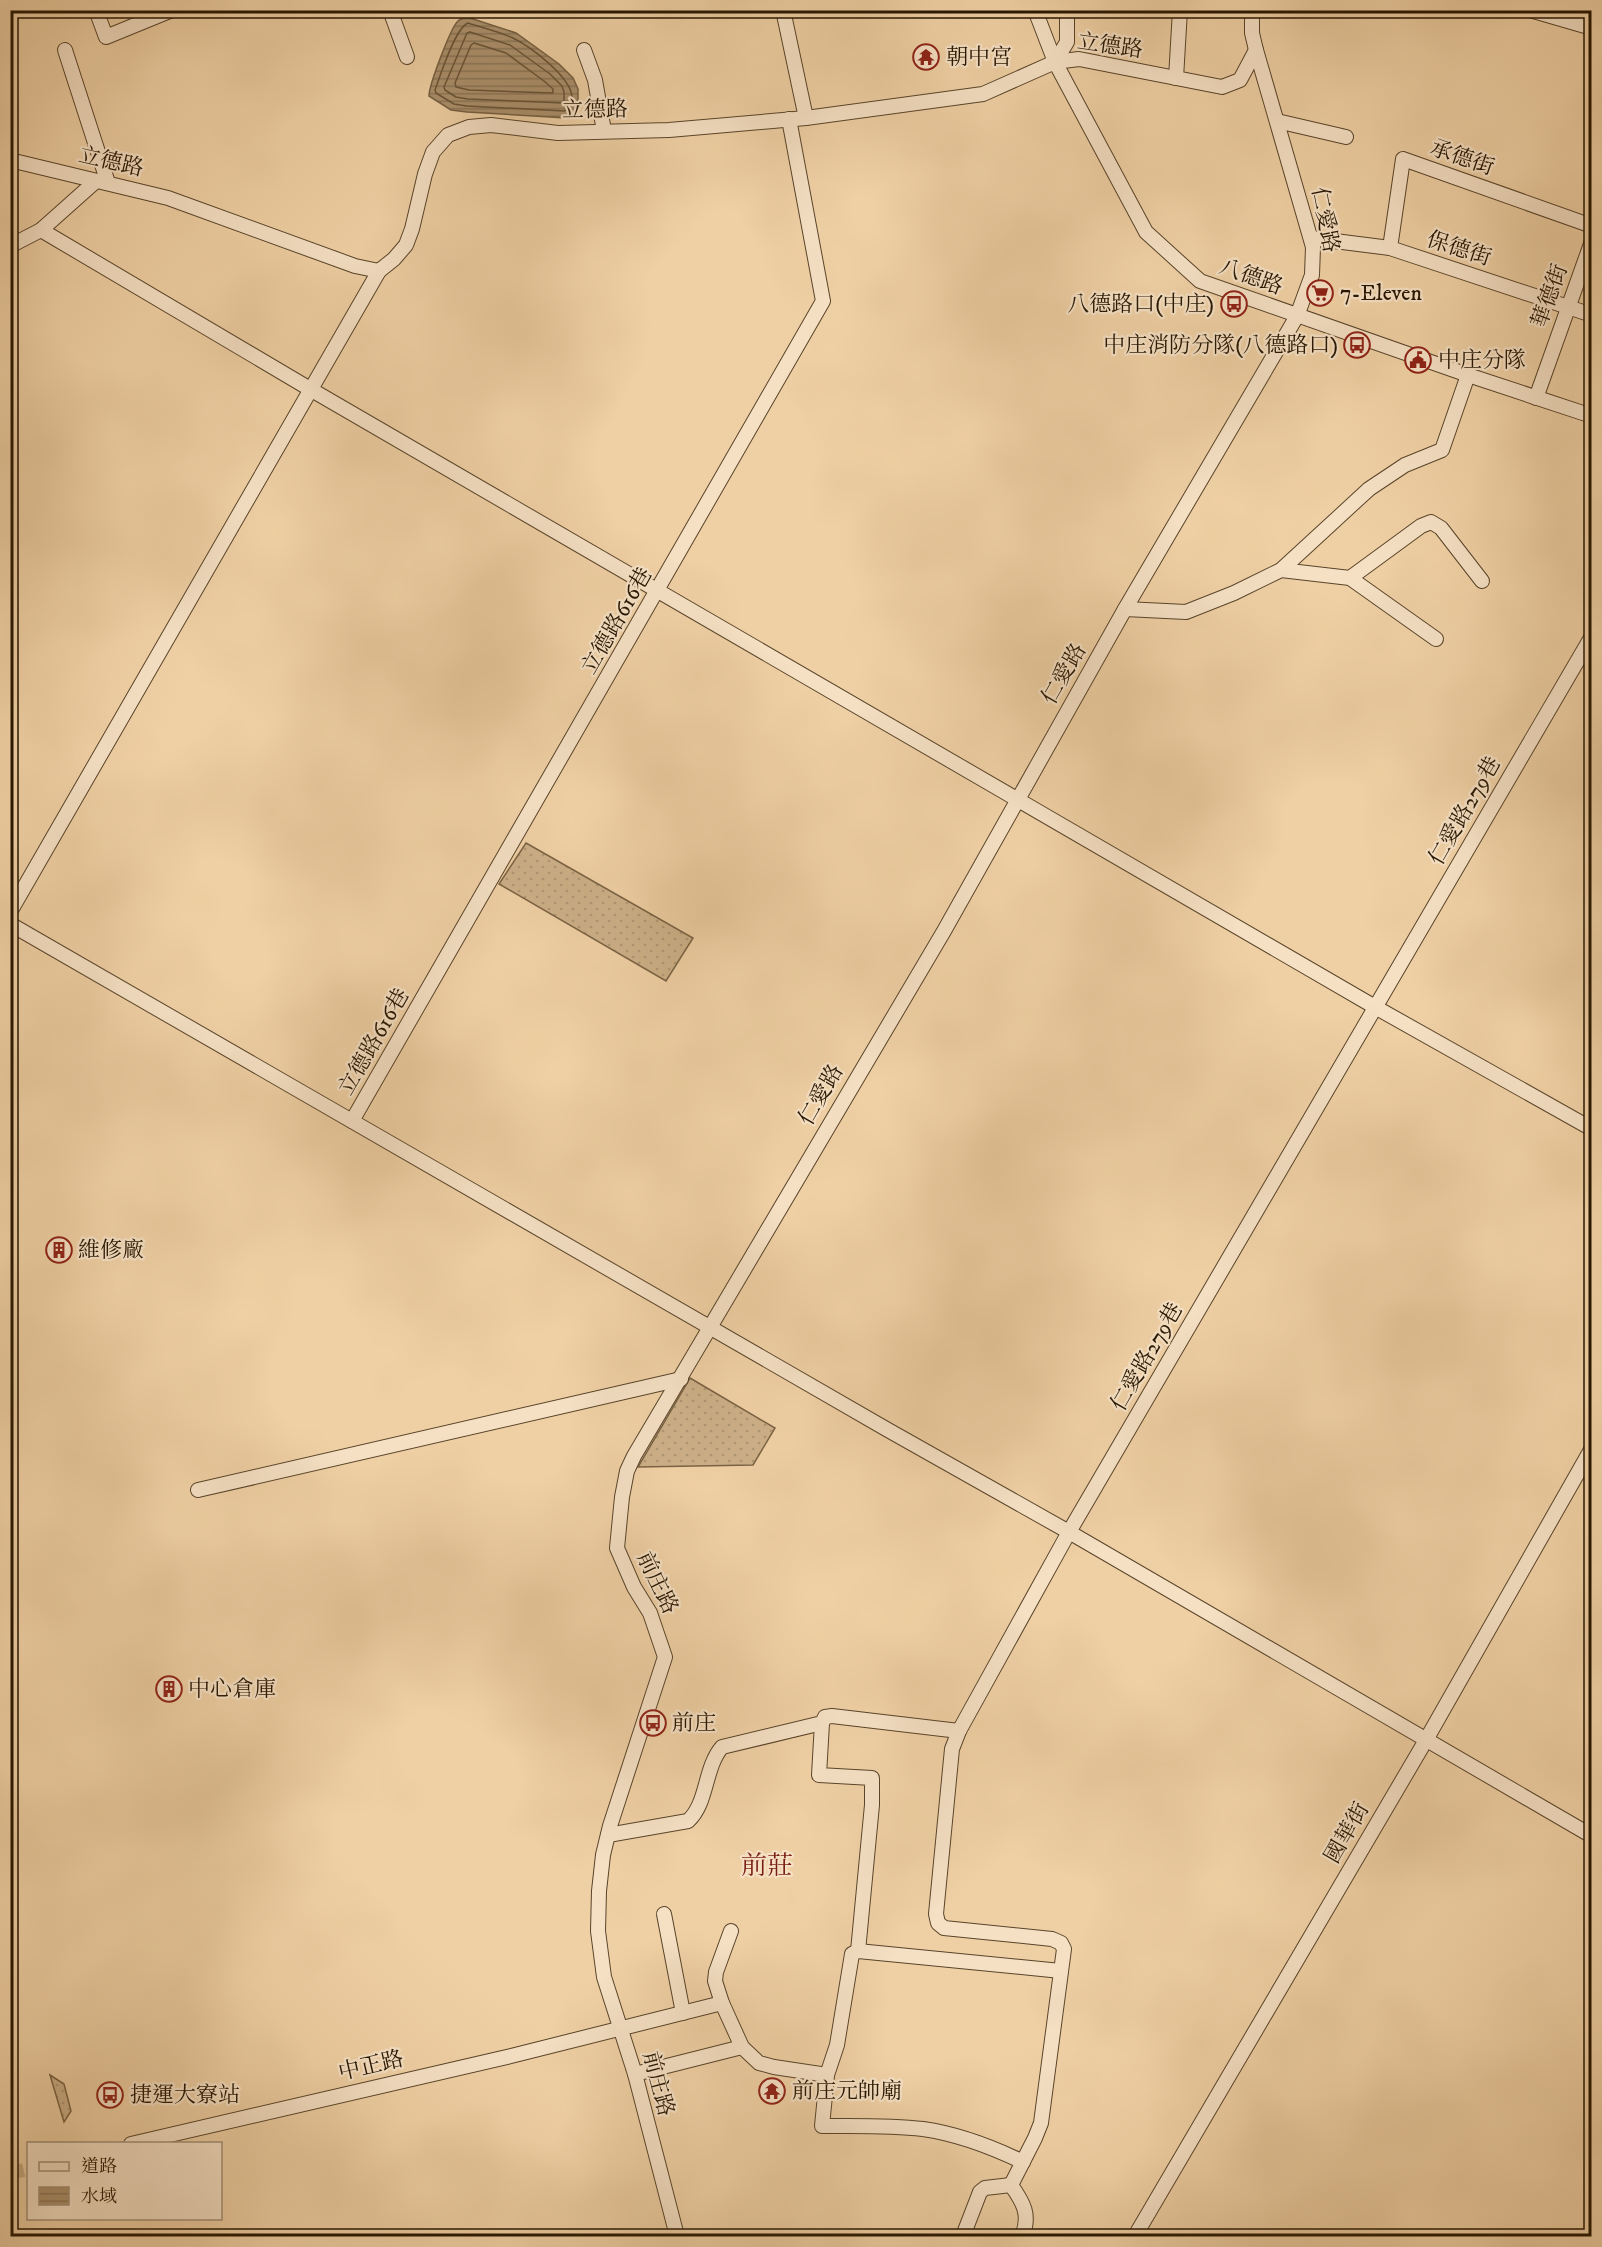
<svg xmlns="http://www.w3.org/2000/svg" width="1602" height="2247" font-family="'IM FELL DW Pica','Noto Serif TC',serif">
<defs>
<pattern id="grass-dots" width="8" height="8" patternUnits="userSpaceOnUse" patternTransform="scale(1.5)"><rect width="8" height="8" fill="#cdb088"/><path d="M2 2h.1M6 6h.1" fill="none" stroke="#b09774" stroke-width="1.8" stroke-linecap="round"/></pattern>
<pattern id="water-rules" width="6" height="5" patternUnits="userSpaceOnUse" patternTransform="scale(1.5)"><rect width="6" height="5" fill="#ab916d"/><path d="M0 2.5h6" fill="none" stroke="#8b7557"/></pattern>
</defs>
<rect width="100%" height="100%" fill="#efd0a4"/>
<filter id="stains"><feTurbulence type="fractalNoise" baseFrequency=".00333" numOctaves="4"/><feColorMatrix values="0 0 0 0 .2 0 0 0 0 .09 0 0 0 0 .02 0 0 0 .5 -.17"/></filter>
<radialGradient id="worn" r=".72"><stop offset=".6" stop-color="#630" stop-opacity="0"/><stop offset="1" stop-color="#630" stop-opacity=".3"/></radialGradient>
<g fill="url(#grass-dots)" stroke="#7a6344" stroke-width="1.5">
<polygon points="526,843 693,938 666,981 499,884"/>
<polygon points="690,1378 775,1428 753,1465 638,1467"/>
<polygon points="50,2075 64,2084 71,2111 64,2122"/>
</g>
<path fill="url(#water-rules)" stroke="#766042" stroke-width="1.5" d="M 467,17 L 516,33 L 559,64 L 573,78 L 578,89 L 578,107 L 574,113 L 566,118 L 467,112 L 451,110 L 429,96 C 429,85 451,27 458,21 C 460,19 464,18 467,17 Z"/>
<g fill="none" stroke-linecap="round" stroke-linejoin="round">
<g stroke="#695437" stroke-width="1.5">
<path d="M 468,23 C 483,28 500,32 513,38 C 531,47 571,77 572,97 C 572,105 572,108 564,111 L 467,106 L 454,104 L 436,93 L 435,90 C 440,76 455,28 468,23 Z"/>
<polygon points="470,32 510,45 550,74 562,86 564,92 564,103 468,99 456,97 445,90 444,87 467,33"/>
<polygon points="474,43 506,53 544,81 553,89 553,93 469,90 456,87 455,83 471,45"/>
</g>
<polyline stroke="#c7ab83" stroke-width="14" stroke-dasharray="14 7" stroke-linecap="butt" points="10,2173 28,2169"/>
<g stroke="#59442a" stroke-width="16">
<g id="minor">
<polyline points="96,10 106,37 172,10"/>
<polyline points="390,10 407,57"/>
<polyline points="783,10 806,118"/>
<polyline points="1035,10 1055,62 1146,232 1200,281 1468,375 1592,416"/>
<polyline points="1530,10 1592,28"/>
<polyline points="65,50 108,183"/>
<polyline points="584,50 595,80 604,131"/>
<polyline points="1055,62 1067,42 1067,10"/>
<polyline points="1176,78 1180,10"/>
<polyline points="1277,121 1346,137"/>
<polyline points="10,160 168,198 355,266 379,271 394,259 406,245 412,229 425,174 433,152 448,135 469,127 491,125 558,133 669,130 806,118 983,94 1055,62 1079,59 1222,87 1240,80 1256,50"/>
<polyline points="41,230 310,389 1375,1007 1592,1129"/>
<polyline points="1311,238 1390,248 1592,315"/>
<polyline points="10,246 41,230 96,181"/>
<polyline points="1390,248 1403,159 1592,226"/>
<polyline points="1536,398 1592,241"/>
<polyline points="1281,570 1350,578 1436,639"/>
<polyline points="1350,578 1421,526 1431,522 1441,528 1482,581"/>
<polyline points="1125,609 1186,612 1234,593 1281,570 1369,489 1405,465 1442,450 1468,375"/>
<polyline points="10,912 379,271"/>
<polyline points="10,924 888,1430 1069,1532 1592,1836"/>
<polyline points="352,1121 823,301 789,119"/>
<polyline points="198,1490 681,1379"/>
<polyline points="822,1723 819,1775 872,1778 872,1805 858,1951"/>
<path d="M 608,1835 L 688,1821 C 708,1803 704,1768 722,1747 L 822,1723 L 825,1717 L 832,1716 L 959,1731"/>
<polyline points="664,1914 683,2013"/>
<polyline points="731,1931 716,1972 715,1981 722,2003 742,2047 759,2063 774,2067 827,2075"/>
<polyline points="635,2074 742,2047"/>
<polyline points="131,2144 511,2056 722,2003"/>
<path d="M 1023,2162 C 992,2147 958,2134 923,2129 C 890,2125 855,2126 822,2126 L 827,2075 L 837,2045 L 852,1954 L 858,1951 L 1061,1971"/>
<polyline points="677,2236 635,2074 604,1977 598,1931 599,1891 603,1855 610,1826 665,1657 650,1613 634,1587 617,1548 622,1497 627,1471 634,1456 944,931 1125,609 1297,316 1312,275 1313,247 1256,50 1252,33 1252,10"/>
<polyline points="963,2236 980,2192 985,2188 1011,2185"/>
<path d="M 1022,2236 C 1031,2215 1023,2202 1011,2185 L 1035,2138 L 1041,2123 L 1064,1949 L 1061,1943 L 1052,1939 L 944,1928 L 938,1923 L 936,1914 L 952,1749 L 959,1731 L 1069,1532 L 1592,636"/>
<polyline points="1135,2236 1426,1740 1592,1448"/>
</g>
</g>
<use href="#minor" stroke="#f5e0c4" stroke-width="14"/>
</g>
<defs>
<g id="temple-ring" transform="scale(1.35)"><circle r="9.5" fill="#f5e0c4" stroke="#8f2418" stroke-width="1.5"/><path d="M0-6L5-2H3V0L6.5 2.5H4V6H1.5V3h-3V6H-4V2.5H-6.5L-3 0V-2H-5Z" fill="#8f2418"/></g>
<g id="supermarket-ring" transform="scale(1.35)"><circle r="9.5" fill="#f5e0c4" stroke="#8f2418" stroke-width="1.5"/><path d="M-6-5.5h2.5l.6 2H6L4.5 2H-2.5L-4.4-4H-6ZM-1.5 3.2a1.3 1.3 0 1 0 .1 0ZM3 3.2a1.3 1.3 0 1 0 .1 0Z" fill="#8f2418"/></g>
<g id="bus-ring" transform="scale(1.35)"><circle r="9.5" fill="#f5e0c4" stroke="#8f2418" stroke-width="1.5"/><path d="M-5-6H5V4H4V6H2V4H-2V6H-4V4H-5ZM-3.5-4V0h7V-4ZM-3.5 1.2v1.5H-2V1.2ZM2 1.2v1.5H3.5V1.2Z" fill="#8f2418"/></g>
<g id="civic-ring" transform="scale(1.35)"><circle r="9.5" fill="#f5e0c4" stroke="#8f2418" stroke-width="1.5"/><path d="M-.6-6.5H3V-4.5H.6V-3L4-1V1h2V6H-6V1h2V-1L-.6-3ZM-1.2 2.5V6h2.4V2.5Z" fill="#8f2418"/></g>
<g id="building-ring" transform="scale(1.35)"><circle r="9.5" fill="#f5e0c4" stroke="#8f2418" stroke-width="1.5"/><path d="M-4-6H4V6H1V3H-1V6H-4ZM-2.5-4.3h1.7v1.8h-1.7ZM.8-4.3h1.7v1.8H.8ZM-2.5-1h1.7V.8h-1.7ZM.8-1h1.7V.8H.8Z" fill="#8f2418"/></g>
</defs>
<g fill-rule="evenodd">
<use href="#temple-ring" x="926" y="57"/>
<use href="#supermarket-ring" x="1320" y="293"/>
<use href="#bus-ring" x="1234" y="304"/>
<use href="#bus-ring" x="1357" y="345"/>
<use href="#civic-ring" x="1418" y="360"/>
<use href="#building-ring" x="59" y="1250"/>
<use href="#building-ring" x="169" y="1689"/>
<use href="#bus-ring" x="653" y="1723"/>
<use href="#temple-ring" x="772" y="2091"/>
<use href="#bus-ring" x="110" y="2095"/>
</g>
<g text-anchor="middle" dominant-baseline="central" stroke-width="4.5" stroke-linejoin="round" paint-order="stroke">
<g font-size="22" fill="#271601" stroke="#f5e0c4">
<text transform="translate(1110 46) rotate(8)">立德路</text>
<text transform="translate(595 110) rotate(-1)">立德路</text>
<text transform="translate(1462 158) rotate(19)">承德街</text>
<text transform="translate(111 162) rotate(13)">立德路</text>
<text transform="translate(1325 220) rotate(79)">仁愛路</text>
<text transform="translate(1459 249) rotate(18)">保德街</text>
<text transform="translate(1251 277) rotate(20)">八德路</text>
<text transform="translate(1550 296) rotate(-70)">華德街</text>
<text transform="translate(617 621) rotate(-60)">立德路616巷</text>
<text transform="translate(1064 674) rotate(-60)">仁愛路</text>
<text transform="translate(1465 811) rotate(-60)">仁愛路279巷</text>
<text transform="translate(374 1042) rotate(-60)">立德路616巷</text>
<text transform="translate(821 1095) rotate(-60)">仁愛路</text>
<text transform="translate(1147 1357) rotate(-60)">仁愛路279巷</text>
<text transform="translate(657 1583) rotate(64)">前庄路</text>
<text transform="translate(1347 1833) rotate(-60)">國華街</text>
<text transform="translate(371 2066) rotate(-13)">中正路</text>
<text transform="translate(658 2084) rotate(75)">前庄路</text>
</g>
<g font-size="22" fill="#271601" stroke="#f5e0c4" text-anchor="start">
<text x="946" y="57">朝中宮</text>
<text x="1340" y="293">7-Eleven</text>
<text x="1214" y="304" text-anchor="end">八德路口(中庄)</text>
<text x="1338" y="345" text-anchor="end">中庄消防分隊(八德路口)</text>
<text x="1438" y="360">中庄分隊</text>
<text x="78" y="1250">維修廠</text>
<text x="188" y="1689">中心倉庫</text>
<text x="672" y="1723">前庄</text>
<text x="792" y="2091">前庄元帥廟</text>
<text x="130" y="2095">捷運大寮站</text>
</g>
<g font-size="26" fill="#7a1f14" stroke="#f5e0c4">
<text x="767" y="1866">前莊</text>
</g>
</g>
<rect width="1602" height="2247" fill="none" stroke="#efd0a4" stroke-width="36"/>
<rect x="12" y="12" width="1578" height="2223" fill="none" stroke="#271601" stroke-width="3"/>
<rect x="18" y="18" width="1566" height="2211" fill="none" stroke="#271601" stroke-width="1.5"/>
<rect x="27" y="2142" width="195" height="78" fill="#f5e0c4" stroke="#a38f76" stroke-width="1.5"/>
<rect x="39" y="2162" width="30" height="9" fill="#f5e0c4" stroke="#a38f76" stroke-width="1.5"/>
<text x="81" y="2172" font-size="18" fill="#271601">道路</text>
<rect x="39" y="2187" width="30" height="18" fill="url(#water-rules)" stroke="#a38f76" stroke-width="1.5"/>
<text x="81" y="2202" font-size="18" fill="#271601">水域</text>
<rect width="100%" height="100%" filter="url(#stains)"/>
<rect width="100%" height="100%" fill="url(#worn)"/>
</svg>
